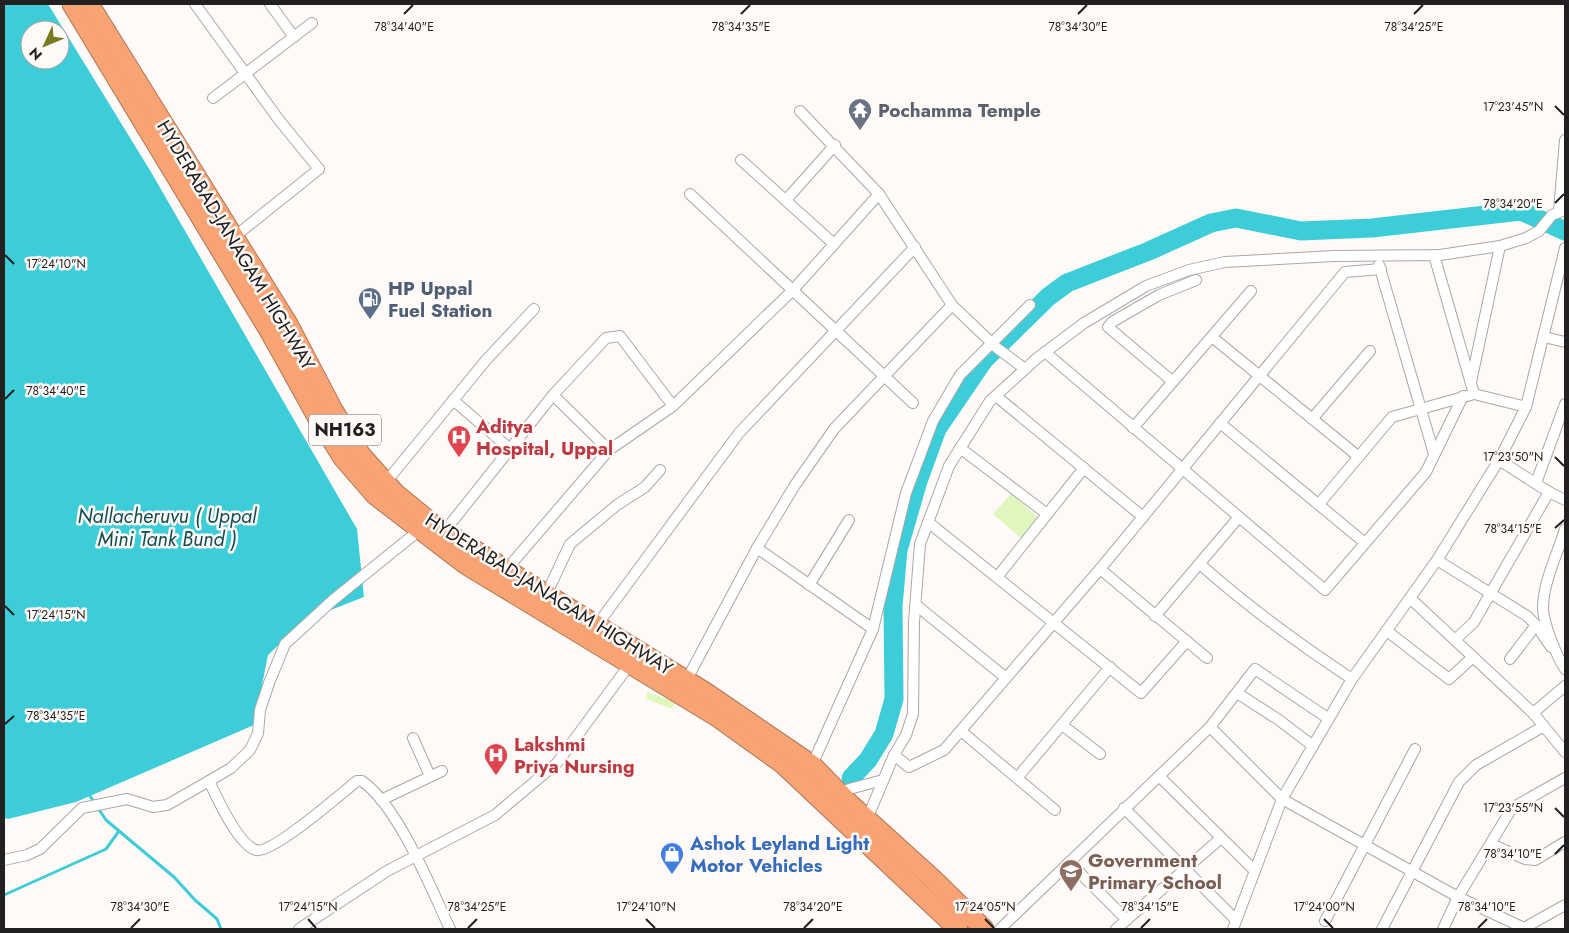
<svg xmlns="http://www.w3.org/2000/svg" width="1569" height="933" font-family="Jost,sans-serif">
<rect width="100%" height="100%" fill="#fffaf8"/>
<g fill="#dff7bd">
<polygon points="1011,494 1038,517 1021,538 993,514"/>
<polygon points="647,692 676,702 672,709 646,699"/>
</g>
<path fill="#3dcdd8" fill-rule="evenodd" d="M 4,4 L 48,4 L 151,172 L 357,529 L 364,597 L 305,620 L 268,655 L 254,725 L 76,802 L 8,819 L 4,818 ZM 30,30 L 60,30 L 60,60 L 30,60 Z"/>
<g fill="none" stroke-linecap="round" stroke-linejoin="round">
<g stroke="#3dcdd8" stroke-width="3">
<polyline points="119,831 174,877 195,900 217,919 221,929"/>
<polyline points="4,895 106,849 119,831 106,820 90,796"/>
</g>
<polyline stroke="#3dcdd8" stroke-width="19" points="851,778 868,760 884,734 894,699 893,606 898,550 918,481 937,429 984,360 1048,297 1067,283 1149,251 1211,223 1236,218 1301,231 1372,228 1521,211 1565,231"/>
<g stroke="#aba7a5" stroke-width="12">
<g id="street">
<polyline points="195,4 279,120 319,169 234,237"/>
<polyline points="270,4 294,37"/>
<polyline points="213,98 312,23"/>
<polyline points="800,111 879,194 952,305 997,348 1025,369"/>
<polyline points="741,160 834,244"/>
<polyline points="690,194 913,403"/>
<polyline points="786,200 835,145"/>
<polyline points="1559,211 1565,140"/>
<polyline points="1434,255 1474,394"/>
<polyline points="1379,265 1434,454"/>
<polyline points="1212,337 1359,457"/>
<polyline points="1544,337 1565,342"/>
<polyline points="1045,352 1325,590 1426,472 1463,396"/>
<polyline points="1172,381 1108,327 1112,322 1159,295 1196,280"/>
<polyline points="1471,382 1500,246"/>
<polyline points="553,395 609,450"/>
<polyline points="996,396 1143,517"/>
<polyline points="453,400 509,448"/>
<polyline points="1312,419 1370,351"/>
<polyline points="1220,423 1365,543"/>
<polyline points="1133,428 1251,291"/>
<polyline points="960,448 1047,514"/>
<polyline points="386,482 487,359 534,309"/>
<polyline points="1536,483 1565,404"/>
<polyline points="1549,492 1565,500"/>
<polyline points="1319,504 1392,417 1474,394 1526,407"/>
<polyline points="928,522 1141,693 1187,641"/>
<path d="M 1565,529 C 1558,553 1543,582 1543,608 C 1543,623 1557,657 1565,669"/>
<polyline points="444,532 553,395 606,338 620,336 673,406"/>
<polyline points="757,548 873,629"/>
<polyline points="1437,560 1527,616 1536,625 1510,659"/>
<path d="M 1200,564 C 1248,607 1299,644 1352,679"/>
<polyline points="1100,569 1207,658"/>
<polyline points="506,570 609,450 673,406 793,290 879,194"/>
<polyline points="998,576 1084,468"/>
<polyline points="809,585 849,520"/>
<polyline points="546,595 570,544 617,505 645,487 660,470"/>
<polyline points="1411,599 1533,713 1565,752"/>
<polyline points="916,605 1006,678"/>
<polyline points="1155,616 1239,517"/>
<polyline points="597,625 739,433 915,247"/>
<polyline points="1536,625 1551,647"/>
<polyline points="1387,631 1449,679 1473,657"/>
<polyline points="1455,640 1474,622 1549,492 1499,460"/>
<polyline points="686,681 757,548 795,485 834,429 952,305"/>
<polyline points="1237,693 1279,720 1313,746"/>
<polyline points="1533,713 1565,686"/>
<polyline points="1062,725 1100,754"/>
<polyline points="1210,727 1282,799 1458,897 1524,928 1565,905"/>
<polyline points="961,731 1055,810"/>
<polyline points="413,738 430,776"/>
<polyline points="894,755 909,767 944,750 1100,569 1345,272 1381,269"/>
<polyline points="812,765 873,629 906,493 933,421 960,375 1030,305"/>
<polyline points="1160,777 1254,870"/>
<polyline points="1017,778 1110,667"/>
<polyline points="209,781 231,768 250,750 258,733 260,710 269,683 285,644 333,600 422,528"/>
<polyline points="838,792 883,780"/>
<polyline points="381,800 442,771"/>
<polyline points="1124,808 1236,920"/>
<polyline points="867,819 894,755 906,735 913,714 914,622 920,544 949,466 990,401 1036,359 1084,323 1146,286 1189,270 1225,262 1334,256 1440,255 1500,246 1526,238 1539,231 1552,215 1565,210"/>
<polyline points="1491,844 1525,859 1535,860 1565,842"/>
<path d="M 4,860 L 27,855 L 40,849 L 82,808 L 127,799 L 153,807 L 167,805 L 209,781 C 217,798 238,845 256,850 C 271,855 342,793 357,781 L 362,781 C 398,806 431,888 450,929"/>
<polyline points="1069,862 1127,920"/>
<polyline points="1325,921 1415,749"/>
<polyline points="299,929 387,871 495,815 557,763 630,664"/>
<polyline points="1000,929 1210,727 1255,669 1329,719"/>
<polyline points="1116,929 1220,839"/>
<polyline points="1233,929 1282,799 1352,679 1437,560 1499,460 1526,407 1565,248"/>
<polyline points="1382,929 1459,782 1476,765 1544,726"/>
<polyline points="1443,929 1458,897 1512,808 1565,778"/>
</g>
</g>
<g stroke="#ac7556" stroke-width="21">
<g id="highway">
<polyline points="72,4 270,332 316,415 343,458 375,495 465,564 716,716 783,764 958,929"/>
<polyline points="89,4 288,324 333,410 361,455 395,493 434,525 705,692 812,765 849,803 933,879 984,929"/>
</g>
</g>
<use href="#street" stroke="#fff" stroke-width="10"/>
<use href="#highway" stroke="#f7a373" stroke-width="19"/>
</g>
<path fill="none" stroke="#222020" stroke-width="2" d="M 404,14 L 413,5M 741,14 L 750,5M 1078,14 L 1087,5M 1414,14 L 1423,5M 1555,106 L 1564,115M 1555,203 L 1564,194M 5,255 L 14,264M 5,399 L 14,390M 1555,457 L 1564,466M 1555,528 L 1564,520M 5,606 L 14,615M 5,724 L 14,716M 1555,808 L 1564,817M 1555,854 L 1564,845M 308,919 L 316,928M 646,919 L 655,928M 985,919 L 994,928M 1324,919 L 1333,928M 131,928 L 140,919M 468,928 L 477,919M 804,928 L 813,919M 1141,928 L 1150,919M 1478,928 L 1487,919"/>
<defs>
<g id="temple-pin" transform="scale(1.25)"><path d="M0 17L-7.5 6A9.5 9.5 0 1 1 7.5 6Z" fill="#6b7280" stroke="#fffaf8"/><path d="M0-6L5-2H3V0L6.5 2.5H4V6H1.5V3h-3V6H-4V2.5H-6.5L-3 0V-2H-5Z" fill="#fff"/></g>
<g id="fuel-pin" transform="scale(1.25)"><path d="M0 17L-7.5 6A9.5 9.5 0 1 1 7.5 6Z" fill="#5c6f8a" stroke="#fffaf8"/><path d="M-5.5-6h7V0h2V4h1.3V-2.5L3-4.5l.8-.8L6-3V5H2.5V1h-1V6h-7ZM-4.2-4.7v3.2H.2V-4.7Z" fill="#fff"/></g>
<g id="hospital-pin" transform="scale(1.25)"><path d="M0 17L-7.5 6A9.5 9.5 0 1 1 7.5 6Z" fill="#e0444e" stroke="#fffaf8"/><path d="M-5-5h3v3.5h4V-5h3V5h-3V1.5h-4V5h-3Z" fill="#fff"/></g>
<g id="shop-pin" transform="scale(1.25)"><path d="M0 17L-7.5 6A9.5 9.5 0 1 1 7.5 6Z" fill="#3f7fe0" stroke="#fffaf8"/><path d="M-5-2.5h2.3a2.7 3.5 0 0 1 5.4 0H5L5.5 6h-11ZM-1.5-2.5h3a1.5 2.3 0 0 0-3 0Z" fill="#fff"/></g>
<g id="school-pin" transform="scale(1.25)"><path d="M0 17L-7.5 6A9.5 9.5 0 1 1 7.5 6Z" fill="#8d6e63" stroke="#fffaf8"/><path d="M0-5L7-2L0 1L-7-2ZM-4 1L0 2.5L4 1V4Q0 6-4 4Z" fill="#fff"/></g>
</defs>
<g fill-rule="evenodd">
<use href="#temple-pin" x="860" y="110"/>
<use href="#fuel-pin" x="370" y="299"/>
<use href="#hospital-pin" x="459" y="437"/>
<use href="#hospital-pin" x="496" y="755"/>
<use href="#shop-pin" x="672" y="854"/>
<use href="#school-pin" x="1071" y="871"/>
</g>
<g text-anchor="middle" dominant-baseline="central" stroke-width="5" stroke-linejoin="round" paint-order="stroke">
<rect fill="#fffaf8" stroke="#646161" stroke-width="1" x="309" y="414.5" width="72" height="31" rx="4"/>
<g font-size="18" font-weight="bold" fill="#222020">
<text x="345" y="430">NH163</text>
</g>
<g font-size="19" font-weight="bold" fill="#5b616d" stroke="#fffaf8" text-anchor="start">
<text x="878" y="110">Pochamma Temple</text>
</g>
<g font-size="19" fill="#222020" stroke="#fffaf8">
<text transform="translate(236 245) rotate(59)">HYDERABAD-JANAGAM HIGHWAY</text>
<text transform="translate(549 594) rotate(32)">HYDERABAD-JANAGAM HIGHWAY</text>
</g>
<g font-size="19" font-weight="bold" fill="#4e5e75" stroke="#fffaf8" text-anchor="start">
<text x="388" y="288">HP Uppal<tspan x="388" dy="22">Fuel Station</tspan></text>
</g>
<g font-size="19" font-weight="bold" fill="#be3a42" stroke="#fffaf8" text-anchor="start">
<text x="476" y="426">Aditya<tspan x="476" dy="22">Hospital, Uppal</tspan></text>
<text x="514" y="744">Lakshmi<tspan x="514" dy="22">Priya Nursing</tspan></text>
</g>
<g font-size="19" font-weight="bold" fill="#366cbe" stroke="#fffaf8" text-anchor="start">
<text x="690" y="843">Ashok Leyland Light<tspan x="690" dy="22">Motor Vehicles</tspan></text>
</g>
<g font-size="19" font-weight="bold" fill="#785e54" stroke="#fffaf8" text-anchor="start">
<text x="1088" y="860">Government<tspan x="1088" dy="22">Primary School</tspan></text>
</g>
<g font-size="20" font-style="italic" fill="#114e52" stroke="#fffaf8">
<text x="167" y="516">Nallacheruvu ( Uppal<tspan x="167" dy="23">Mini Tank Bund )</tspan></text>
</g>
</g>
<g font-size="12" text-anchor="middle" fill="#222020" stroke="#fffaf8" stroke-width="5" stroke-linejoin="round" paint-order="stroke">
<text x="404" y="31">78°34'40"E</text>
<text x="741" y="31">78°34'35"E</text>
<text x="1078" y="31">78°34'30"E</text>
<text x="1414" y="31">78°34'25"E</text>
<text x="1513" y="111">17°23'45"N</text>
<text x="1513" y="208">78°34'20"E</text>
<text x="56" y="268">17°24'10"N</text>
<text x="56" y="395">78°34'40"E</text>
<text x="1513" y="461">17°23'50"N</text>
<text x="1513" y="533">78°34'15"E</text>
<text x="56" y="619">17°24'15"N</text>
<text x="56" y="720">78°34'35"E</text>
<text x="1513" y="812">17°23'55"N</text>
<text x="1513" y="858">78°34'10"E</text>
<text x="308" y="911">17°24'15"N</text>
<text x="646" y="911">17°24'10"N</text>
<text x="985" y="911">17°24'05"N</text>
<text x="1324" y="911">17°24'00"N</text>
<text x="140" y="911">78°34'30"E</text>
<text x="477" y="911">78°34'25"E</text>
<text x="813" y="911">78°34'20"E</text>
<text x="1150" y="911">78°34'15"E</text>
<text x="1487" y="911">78°34'10"E</text>
</g>
<rect width="1569" height="933" fill="none" stroke="#222020" stroke-width="10"/>
<g transform="translate(45 45) rotate(226)"><circle r="24" fill="#fffaf8" stroke="#a7a3a2"/>
<path d="M0-4L9 19L0 12L-9 19Z" fill="#7b7920"/>
<text y="-8" font-size="14" font-weight="bold" text-anchor="middle" fill="#222020">N</text>
</g>
</svg>
